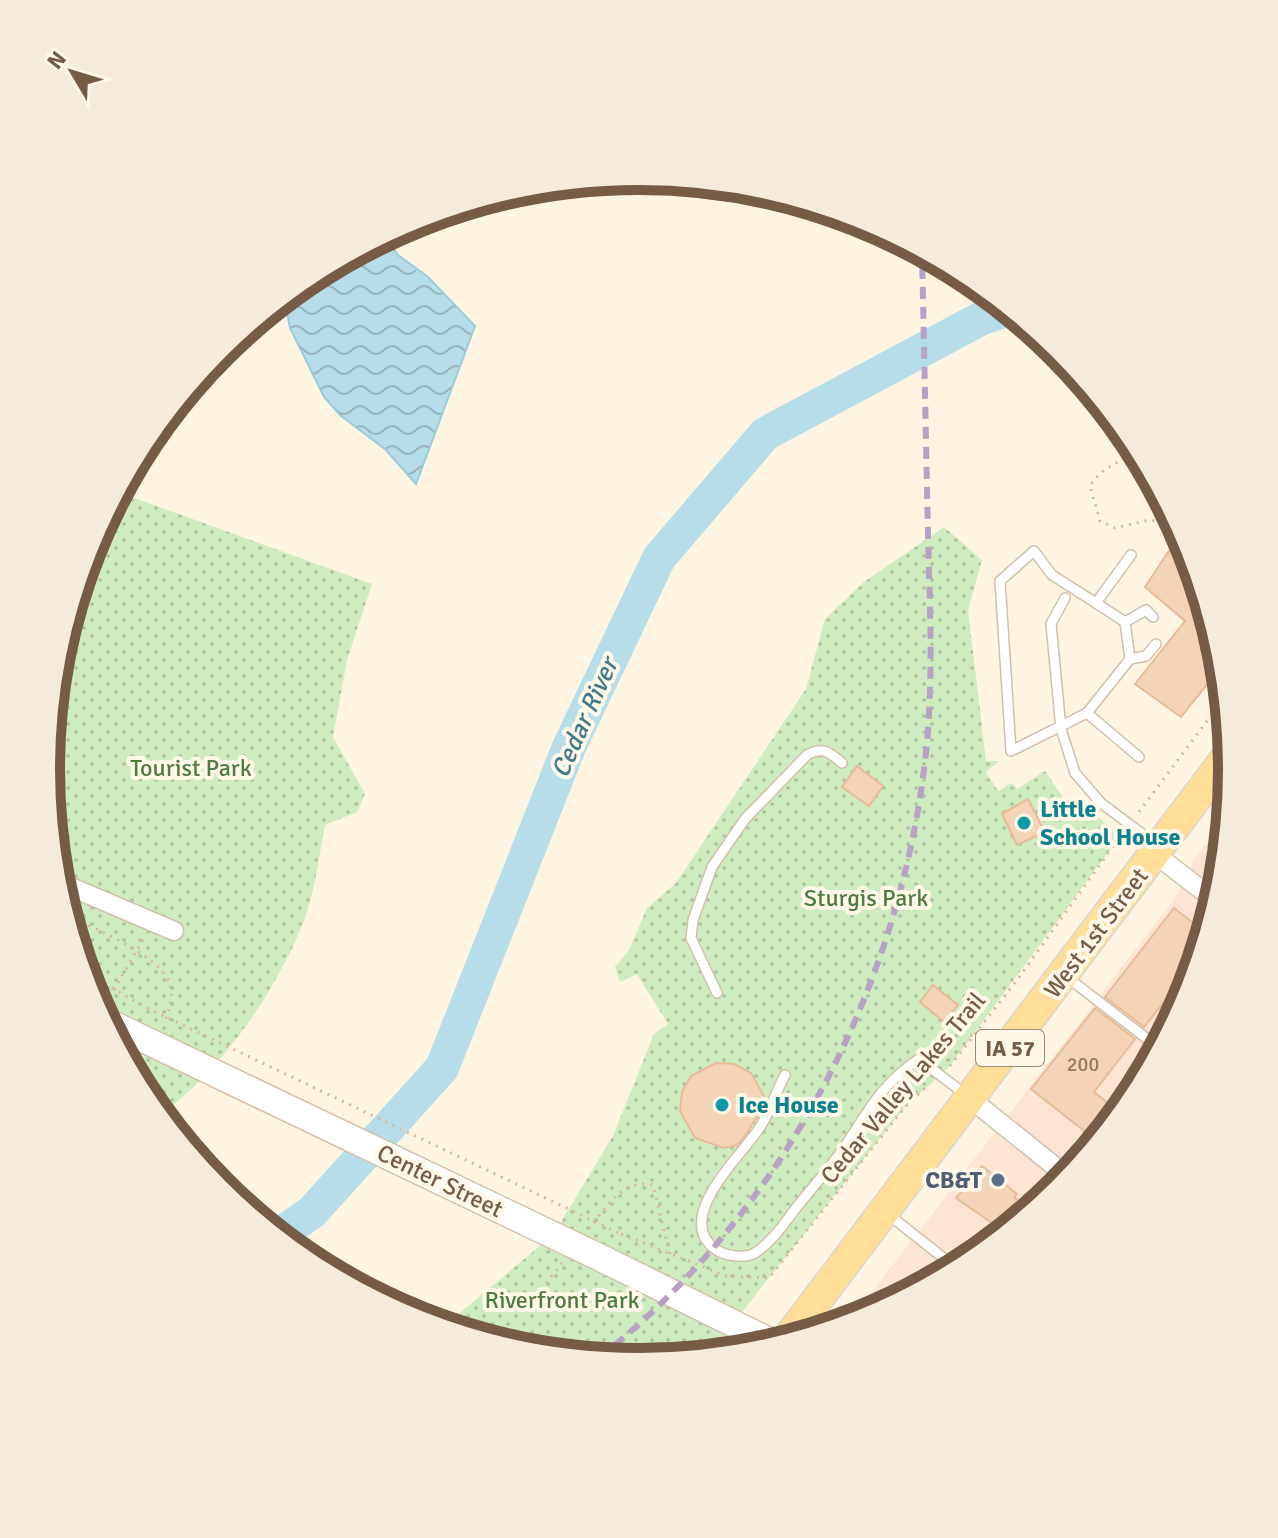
<svg xmlns="http://www.w3.org/2000/svg" width="1278" height="1538" font-family="Signika,sans-serif">
<defs>
<pattern id="grass-dots" width="8" height="8" patternUnits="userSpaceOnUse" patternTransform="scale(2)"><rect width="8" height="8" fill="#cfebc0"/><path d="M2 2h.1M6 6h.1" fill="none" stroke="#adc19e" stroke-width="1.8" stroke-linecap="round"/></pattern>
<pattern id="water-waves" width="16" height="10" patternUnits="userSpaceOnUse" patternTransform="scale(2)"><rect width="16" height="10" fill="#b6dde8"/><path d="M0 5q4-4 8 0t8 0" fill="none" stroke="#99b6be"/></pattern>
</defs>
<rect width="100%" height="100%" fill="#fdf4e2"/>
<polygon fill="#fee4d5" points="1227,815 1221,885 1187,996 1132,1099 1058,1189 968,1262 858,1319 863,1304 1175,898 1195,859"/>
<g fill="url(#grass-dots)">
<path d="M 118,492 L 372,584 L 347,660 L 333,737 L 365,794 L 357,812 L 325,825 C 319,854 316,886 306,915 C 281,985 221,1072 160,1115 C 142,1093 130,1068 116,1043 C 25,871 27,662 118,492 Z"/>
<polygon points="944,527 982,560 968,610 986,761 999,761 986,772 998,791 1012,783 1017,789 1045,771 1072,811 1086,804 1119,838 949,1067 905,1107 734,1322 738,1325 718,1354 639,1362 523,1351 444,1326 553,1235 613,1136 654,1034 668,1024 637,974 620,982 615,967 629,950 647,908 676,883 806,689 825,619 864,582"/>
</g>
<polygon fill="url(#water-waves)" stroke="#9bccda" stroke-width="2" points="384,236 398,255 428,277 475,326 416,484 386,450 340,415 324,397 290,328 284,297 310,276"/>
<g fill="none" stroke-linecap="round" stroke-linejoin="round">
<polyline stroke="#b6dde8" stroke-width="34" points="278,1236 312,1212 442,1068 569,747 659,558 765,434 982,318 1009,309"/>
</g>
<g fill="#f4d4b8" stroke="#e7bb98" stroke-width="2">
<polygon points="1178,537 1188,545 1222,666 1181,717 1135,684 1185,621 1145,587"/>
<polygon points="857,766 883,786 869,806 842,787"/>
<polygon points="1028,799 1045,832 1017,845 1002,814"/>
<polygon points="1174,908 1206,933 1197,961 1144,1027 1105,997"/>
<polygon points="933,985 958,1005 944,1022 920,1002"/>
<polygon points="1095,1008 1135,1039 1094,1092 1121,1113 1097,1141 1031,1089"/>
<polygon points="716,1063 734,1064 751,1073 765,1098 759,1114 744,1137 737,1145 724,1148 695,1138 680,1111 682,1092 691,1076"/>
<polygon points="982,1166 1017,1194 1014,1197 1025,1207 1018,1216 1021,1219 1005,1232 956,1198"/>
</g>
<g fill="none" stroke-linecap="round" stroke-linejoin="round">
<g stroke="#d1bfab" stroke-width="12">
<g id="service">
<polyline points="1065,598 1051,624 1061,729 1075,773 1101,803 1157,845"/>
<polyline points="1096,603 1052,575 1034,551 1000,581 1011,751 1087,713 1139,757"/>
<polyline points="1125,622 1146,610 1153,617"/>
<polyline points="1130,659 1146,656 1156,644"/>
<polyline points="1087,713 1130,659 1125,622 1096,603 1131,555"/>
<polyline points="1067,977 1159,1048"/>
<path d="M 717,993 L 691,938 L 693,920 L 712,867 L 745,819 L 807,755 C 823,746 829,752 842,763"/>
<path d="M 785,1075 C 775,1093 770,1114 758,1130 C 741,1156 673,1218 715,1249 C 725,1256 744,1259 755,1253 C 772,1242 784,1224 796,1208 C 812,1188 830,1168 845,1146 C 867,1113 884,1081 919,1059 L 966,1095"/>
<polyline points="888,1214 956,1268"/>
</g>
</g>
<g stroke="#d1bfab" stroke-width="21">
<g id="minor">
<polyline points="1155,854 1216,901"/>
<polyline points="57,881 174,931"/>
<polyline points="972,1100 1068,1177"/>
</g>
</g>
<g stroke="#d4bfa8" stroke-width="29">
<g id="secondary">
<polyline points="104,1020 131,1033"/>
<polyline points="603,1259 775,1344"/>
</g>
</g>
<g stroke="#dbd4cf" stroke-width="33">
<polyline id="primary" points="786,1341 1230,753"/>
</g>
<g stroke="#d9b79b" stroke-width="3" stroke-dasharray="2 6" stroke-linecap="butt">
<path d="M 1140,454 C 1119,461 1102,467 1090,486 L 1100,521 L 1115,528 L 1149,520 L 1178,525"/>
<polyline points="1139,812 1225,697"/>
<path d="M 67,915 C 94,929 165,956 171,988 C 173,1001 168,1012 164,1024"/>
<polyline points="84,972 147,1008"/>
<polyline points="114,990 144,938"/>
<polyline points="950,1066 1017,980 1122,834"/>
<polyline points="129,1067 135,1061"/>
<path d="M 589,1229 C 606,1207 623,1178 653,1185 L 670,1255"/>
<polyline points="621,1234 726,1276 769,1278 905,1107 929,1084"/>
<polyline points="531,1302 562,1263"/>
</g>
<use href="#service" stroke="#fff" stroke-width="9"/>
<use href="#minor" stroke="#fff" stroke-width="18"/>
<use href="#secondary" stroke="#fff" stroke-width="26"/>
<use href="#primary" stroke="#ffdf97" stroke-width="30"/>
<path stroke="#b8a0c7" stroke-width="6" stroke-dasharray="12 8" stroke-linecap="butt" d="M 599,1358 C 787,1209 904,980 927,743 C 933,674 930,605 928,536 C 926,441 924,346 922,251"/>
<g stroke="#d4bfa8" stroke-width="29" stroke-linecap="butt">
<polyline id="secondary-bridge" points="131,1033 603,1259"/>
</g>
<polyline stroke="#d9b79b" stroke-width="3" stroke-dasharray="2 6" stroke-linecap="butt" points="147,1008 621,1234"/>
<use href="#secondary-bridge" stroke="#fff" stroke-width="26"/>
</g>
<g fill="#0f9aa8" stroke="#fff8e9" stroke-width="3">
<circle cx="1024" cy="823" r="8"/>
<circle cx="722" cy="1105" r="8"/>
</g>
<circle fill="#5c6f8a" stroke="#fff8e9" stroke-width="3" cx="998" cy="1180" r="8"/>
<g text-anchor="middle" dominant-baseline="central" stroke-width="8" stroke-linejoin="round" paint-order="stroke">
<g font-size="20" fill="#967963">
<text x="1083" y="1064">200</text>
</g>
<rect fill="#fff8e9" stroke="#9f8a78" stroke-width="2" x="976" y="1030" width="68" height="36" rx="6"/>
<g font-size="22" font-weight="bold" fill="#765b47">
<text x="1010" y="1048">IA 57</text>
</g>
<g font-size="24" fill="#4c7d3f" stroke="#fff8e9">
<text x="191" y="768">Tourist Park</text>
<text x="866" y="898">Sturgis Park</text>
<text x="562" y="1300">Riverfront Park</text>
</g>
<g font-size="24" font-weight="bold" fill="#0d838f" stroke="#fff8e9" text-anchor="start">
<text x="1040" y="809">Little<tspan x="1040" dy="28">School House</tspan></text>
<text x="738" y="1105">Ice House</text>
</g>
<g font-size="24" fill="#765b47" stroke="#fff8e9">
<text transform="translate(1096 933) rotate(-53)">West 1st Street</text>
<text transform="translate(903 1088) rotate(-50)">Cedar Valley Lakes Trail</text>
<text transform="translate(440 1181) rotate(26)">Center Street</text>
</g>
<g font-size="24" font-weight="bold" fill="#4e5e75" stroke="#fff8e9" text-anchor="end">
<text x="982" y="1180">CB&amp;T</text>
</g>
<g font-size="26" font-style="italic" fill="#407a8b" stroke="#fff8e9">
<text transform="translate(585 718) rotate(-66)">Cedar River</text>
</g>
</g>
<path d="M0 0H1278V1538H0ZM60 769a579 579 0 1 1 1158 0a579 579 0 1 1-1158 0Z" fill="#f4ebdc" fill-rule="evenodd"/>
<path fill="none" stroke="#765b47" stroke-width="10" d="M60 769a579 579 0 1 1 1158 0a579 579 0 1 1-1158 0Z"/>
<g transform="translate(72 72) rotate(308)" stroke="#fff8e9" stroke-width="6" paint-order="stroke">
<path d="M0-6L14 30L0 20L-14 30Z" fill="#765b47"/>
<text y="-12" font-size="22" font-weight="bold" text-anchor="middle" fill="#765b47">N</text>
</g>
</svg>
